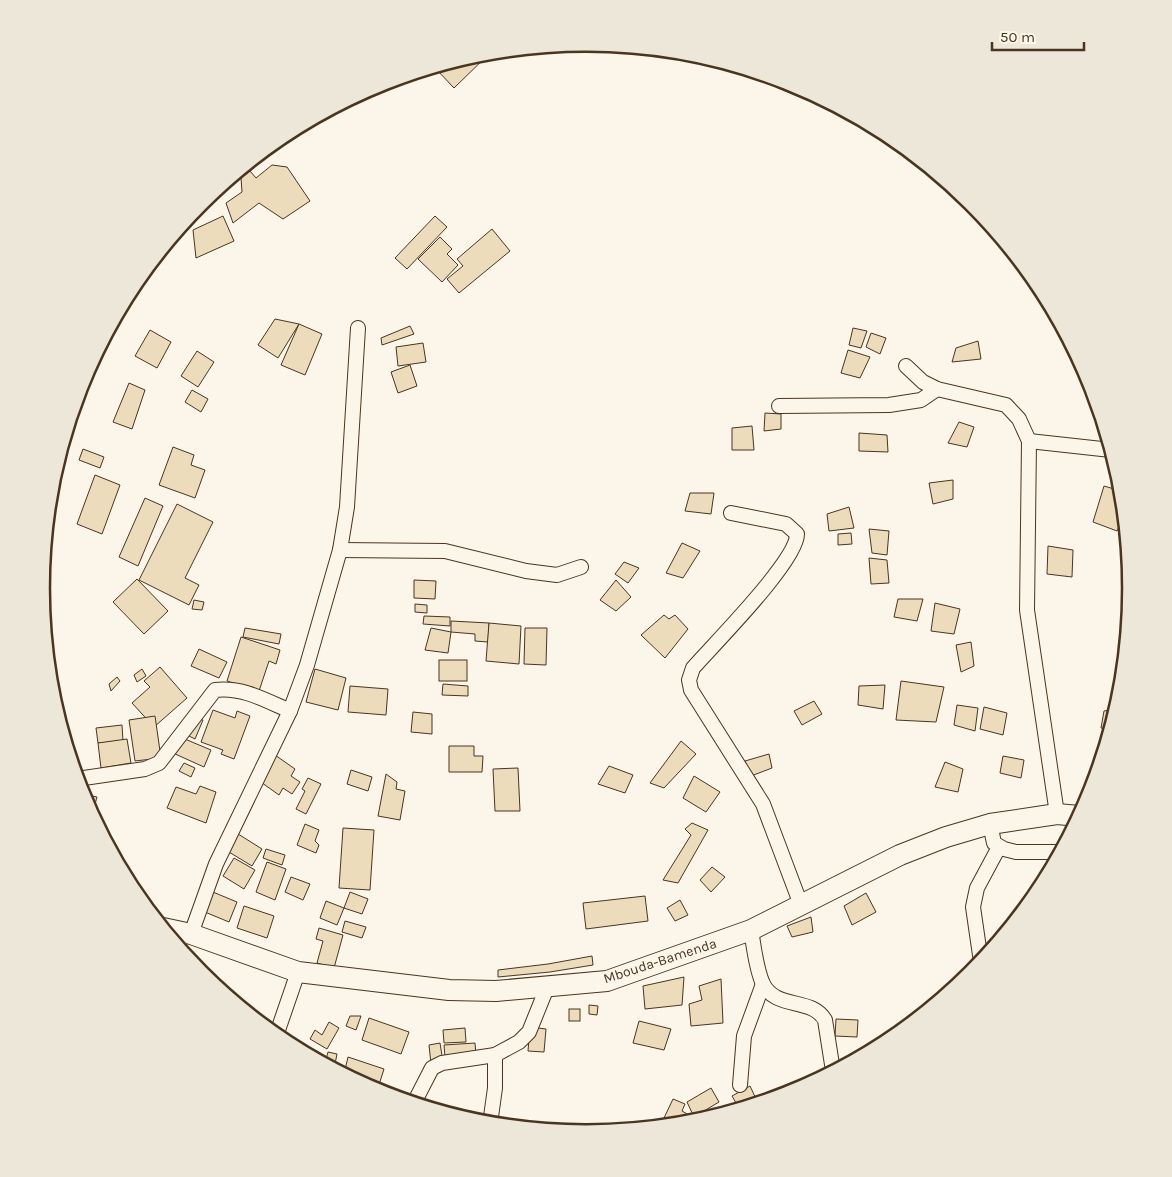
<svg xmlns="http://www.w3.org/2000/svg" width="1172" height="1177" font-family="Karla,sans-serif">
<rect width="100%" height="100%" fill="#fbf6e9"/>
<g fill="#ecdcbc" stroke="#4a3520">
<polygon points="490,53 454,88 437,70 440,66"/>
<polygon points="272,165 287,167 310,201 283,219 259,203 233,223 226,203 242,192 241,178 250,171 256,178"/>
<polygon points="223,216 234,241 196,258 193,230"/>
<polygon points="435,216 447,227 407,269 395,258"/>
<polygon points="492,229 510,251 459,293 447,279 463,266 457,259"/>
<polygon points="440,237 452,249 447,254 458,265 442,282 418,259"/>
<polygon points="275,319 299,324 278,358 258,345"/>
<polygon points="299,324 322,334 305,375 281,365"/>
<polygon points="410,326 414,334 382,345 381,338"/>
<polygon points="853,328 867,331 861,348 849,345"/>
<polygon points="150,330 171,342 157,368 135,356"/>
<polygon points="871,333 886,338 880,354 866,347"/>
<polygon points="978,341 981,359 952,362 956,348"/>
<polygon points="423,343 426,362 398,366 396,347"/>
<polygon points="848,350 870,357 860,378 841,373"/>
<polygon points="197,351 214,362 198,387 181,376"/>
<polygon points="410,365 417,386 398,393 391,372"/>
<polygon points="129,383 145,390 132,429 113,422"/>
<polygon points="192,390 208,399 201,412 185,402"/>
<polygon points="765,413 781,414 781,429 764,431"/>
<polygon points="959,422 974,427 967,447 948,443"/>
<polygon points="752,426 754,450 732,450 732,428"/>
<polygon points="859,433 887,435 888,452 859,451"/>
<polygon points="173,447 194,455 191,465 205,470 195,498 159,485"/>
<polygon points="83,449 104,457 100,468 79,460"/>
<polygon points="95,475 120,485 102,534 77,524"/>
<polygon points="953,480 953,499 933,504 929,483"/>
<polygon points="1104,486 1121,491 1124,516 1117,531 1093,522"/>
<polygon points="690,493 714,493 711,514 685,511"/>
<polygon points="145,498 163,506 138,566 119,557"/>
<polygon points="177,504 213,522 185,578 199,585 189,605 139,580"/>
<polygon points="849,507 854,528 829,531 827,514"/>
<polygon points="869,529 889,531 887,555 872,553"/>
<polygon points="851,533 852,544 838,545 838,534"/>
<polygon points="682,543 700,551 683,578 666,573"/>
<polygon points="1048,546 1073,550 1072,577 1047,574"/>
<polygon points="869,558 887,560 889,583 871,584"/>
<polygon points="624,562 639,568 628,583 615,574"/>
<polygon points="137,579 168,611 144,634 113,602"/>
<polygon points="414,580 436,581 435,599 414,598"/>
<polygon points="616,580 631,597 616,611 600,600"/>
<polygon points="898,599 923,599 917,621 894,617"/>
<polygon points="194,600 204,602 202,610 192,609"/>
<polygon points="935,603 960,609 954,634 931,631"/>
<polygon points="415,604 427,605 427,613 415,612"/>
<polygon points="664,615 669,619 675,615 688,629 665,658 641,635"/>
<polygon points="424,616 450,617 450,626 423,624"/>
<polygon points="451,621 489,623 488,642 475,641 475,634 451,632"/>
<polygon points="489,623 521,626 519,664 486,661"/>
<polygon points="245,628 281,634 279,644 243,637"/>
<polygon points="431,628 451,632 448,653 425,650"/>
<polygon points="525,628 547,628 546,665 524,664"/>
<polygon points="241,637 280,650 276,664 269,661 259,691 227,681"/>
<polygon points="971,642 974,666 961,672 956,645"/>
<polygon points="199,649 227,662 219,678 191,666"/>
<rect x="439" y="660" width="28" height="21"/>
<polygon points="160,667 187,698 154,727 132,703 150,687 144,681"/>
<polygon points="142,669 146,676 137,682 134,675"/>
<polygon points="315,669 346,678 338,710 306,702"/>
<polygon points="117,677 120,681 111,691 109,684"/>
<polygon points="901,681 944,687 936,722 896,720"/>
<polygon points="443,684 468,686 468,696 442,695"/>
<polygon points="885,685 883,709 858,705 859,686"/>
<polygon points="350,686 388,689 386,715 348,712"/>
<polygon points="1112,694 1120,695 1110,730 1101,728 1104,711 1110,710"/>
<polygon points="814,701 822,714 802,725 794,711"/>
<polygon points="957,705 978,708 975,731 954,725"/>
<polygon points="984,707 1007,713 1003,735 980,729"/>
<polygon points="213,710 235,718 237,711 250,716 234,759 221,754 223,750 201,742"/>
<polygon points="413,712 432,714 432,734 411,732"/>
<polygon points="155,716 161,758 135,761 129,720"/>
<polygon points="197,718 203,720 195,739 189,736"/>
<polygon points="122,725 123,741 98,743 96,728"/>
<polygon points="180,737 211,750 204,767 173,753"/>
<polygon points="127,739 131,763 101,768 98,743"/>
<polygon points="681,741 696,754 664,788 650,783"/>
<polygon points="449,746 474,746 474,756 483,756 482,772 449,772"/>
<polygon points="769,754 772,768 751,776 745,761"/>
<polygon points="275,755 295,769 291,776 300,782 292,794 283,788 279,795 258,780"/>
<polygon points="1003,756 1024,760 1021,778 1000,773"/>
<polygon points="945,762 963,769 958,792 935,787"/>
<polygon points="184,763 195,768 191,777 179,771"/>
<polygon points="609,766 633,775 625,793 598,784"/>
<polygon points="518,768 520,811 495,811 493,769"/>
<polygon points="351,770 372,777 368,791 347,784"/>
<polygon points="386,774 397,782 396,789 405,791 400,820 378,816"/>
<polygon points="694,776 720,792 706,812 683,798"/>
<polygon points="308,778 321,784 306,814 296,809 305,791 302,789"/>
<polygon points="200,786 216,792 206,823 167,808 176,787 196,794"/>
<polygon points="82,794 97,797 92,815 83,797"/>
<polygon points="692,823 708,830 678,883 663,880 691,835 685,829"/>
<polygon points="305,824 319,830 315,841 319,845 316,853 297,845"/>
<polygon points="343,828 374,830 370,890 339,888"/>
<polygon points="235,832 262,849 252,866 224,849"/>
<polygon points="266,849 285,855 282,865 263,858"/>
<polygon points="234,858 255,870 244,889 223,876"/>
<polygon points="267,862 286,869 275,900 256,892"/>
<polygon points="712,867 725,877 711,892 700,880"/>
<polygon points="291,877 310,884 303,900 285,892"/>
<polygon points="208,890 237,902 229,922 200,910"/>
<polygon points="350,892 368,899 362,914 344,908"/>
<polygon points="866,893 876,912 852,925 844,906"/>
<polygon points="645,896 648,921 586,929 583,903"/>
<polygon points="680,900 688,915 675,921 667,908"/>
<polygon points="326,901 344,908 337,925 320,918"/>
<polygon points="244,906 274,916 267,938 237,928"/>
<polygon points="811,917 813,932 792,937 787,926"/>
<polygon points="345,921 366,927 362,938 342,932"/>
<polygon points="319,928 343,935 334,968 317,963 323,941 316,939"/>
<polygon points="592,956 593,965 550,972 498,977 498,970 548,964"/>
<polygon points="684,977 682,1005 645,1009 643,986"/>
<polygon points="721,979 723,1023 691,1026 689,1004 702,1000 699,986"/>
<polygon points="589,1005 598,1006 597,1015 589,1014"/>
<rect x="569" y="1009" width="11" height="12"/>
<polygon points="350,1016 361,1016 356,1030 346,1026"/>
<polygon points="369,1018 409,1032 401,1054 362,1040"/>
<polygon points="836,1019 858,1020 857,1037 835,1036"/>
<polygon points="639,1021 671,1029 664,1050 633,1043"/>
<polygon points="329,1022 339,1028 327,1049 310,1039 315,1030 322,1035"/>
<polygon points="530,1027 546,1029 544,1052 528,1051"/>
<polygon points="465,1028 466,1042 444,1043 443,1030"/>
<polygon points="440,1043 443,1062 431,1064 429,1045"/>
<polygon points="475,1043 476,1055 445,1057 444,1045"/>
<polygon points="328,1052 337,1054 334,1069 325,1063"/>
<polygon points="348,1057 384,1069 377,1091 344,1074"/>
<polygon points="750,1086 758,1103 739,1108 732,1096"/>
<polygon points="711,1088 719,1102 694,1117 687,1102"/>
<polygon points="673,1099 685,1104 682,1111 689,1115 687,1123 678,1124 664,1118"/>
</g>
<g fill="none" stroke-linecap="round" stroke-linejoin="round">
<g stroke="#4a3520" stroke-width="16">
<g id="minor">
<polyline points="906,366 923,382 937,389 1006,405 1019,419 1029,441 1027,610 1057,814"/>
<polyline points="779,406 889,405 921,400 937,389"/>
<polyline points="1029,441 1111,450"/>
<path d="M 731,513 L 786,524 L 797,534 C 798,560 713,645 693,668 L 689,680 L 691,690 L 763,804 L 801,905"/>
<polyline points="340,550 445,551 526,571 557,575 581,567"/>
<path d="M 77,779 L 145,769 L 159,763 L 215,690 C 243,687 265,700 290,711"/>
<polyline points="990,824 994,843 1004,849 1016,852 1060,852"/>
<path d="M 751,930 C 754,947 756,969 763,984 C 776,1010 812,997 825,1020 L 833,1071"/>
<polyline points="191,934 216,864 290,711 307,665 340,550 347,507 358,328"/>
<polyline points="981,962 973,907 977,888 999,847"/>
<polyline points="276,1036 298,972"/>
<polyline points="740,1085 744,1036 763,984"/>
<polyline points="414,1103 432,1068 442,1063 495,1055 519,1042 529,1032 548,985"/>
<polyline points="490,1124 495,1088 495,1055"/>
</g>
</g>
<g stroke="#4a3520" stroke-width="22">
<polyline id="highway" points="163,928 191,934 298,972 449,990 496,991 607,981 751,930 900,855 946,837 990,824 1057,814 1079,816"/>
</g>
<use href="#minor" stroke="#fbf6e9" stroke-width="14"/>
<use href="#highway" stroke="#fbf6e9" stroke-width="20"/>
</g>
<g text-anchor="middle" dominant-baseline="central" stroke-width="4" stroke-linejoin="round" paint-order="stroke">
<g font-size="14" fill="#4a3520" stroke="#fbf6e9">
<text transform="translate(660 961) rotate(-18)">Mbouda-Bamenda</text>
</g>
</g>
<path d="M0 0H1172V1177H0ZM50 588a536 536 0 1 1 1072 0a536 536 0 1 1-1072 0Z" fill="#ede7d9" fill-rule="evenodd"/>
<path fill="none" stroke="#4a3520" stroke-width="2.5" d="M50 588a536 536 0 1 1 1072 0a536 536 0 1 1-1072 0Z"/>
<path d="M992 42v8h92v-8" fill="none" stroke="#4a3520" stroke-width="2.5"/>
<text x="1000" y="42" font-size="15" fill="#4a3520" stroke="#fbf6e9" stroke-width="4" paint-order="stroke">50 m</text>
</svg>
